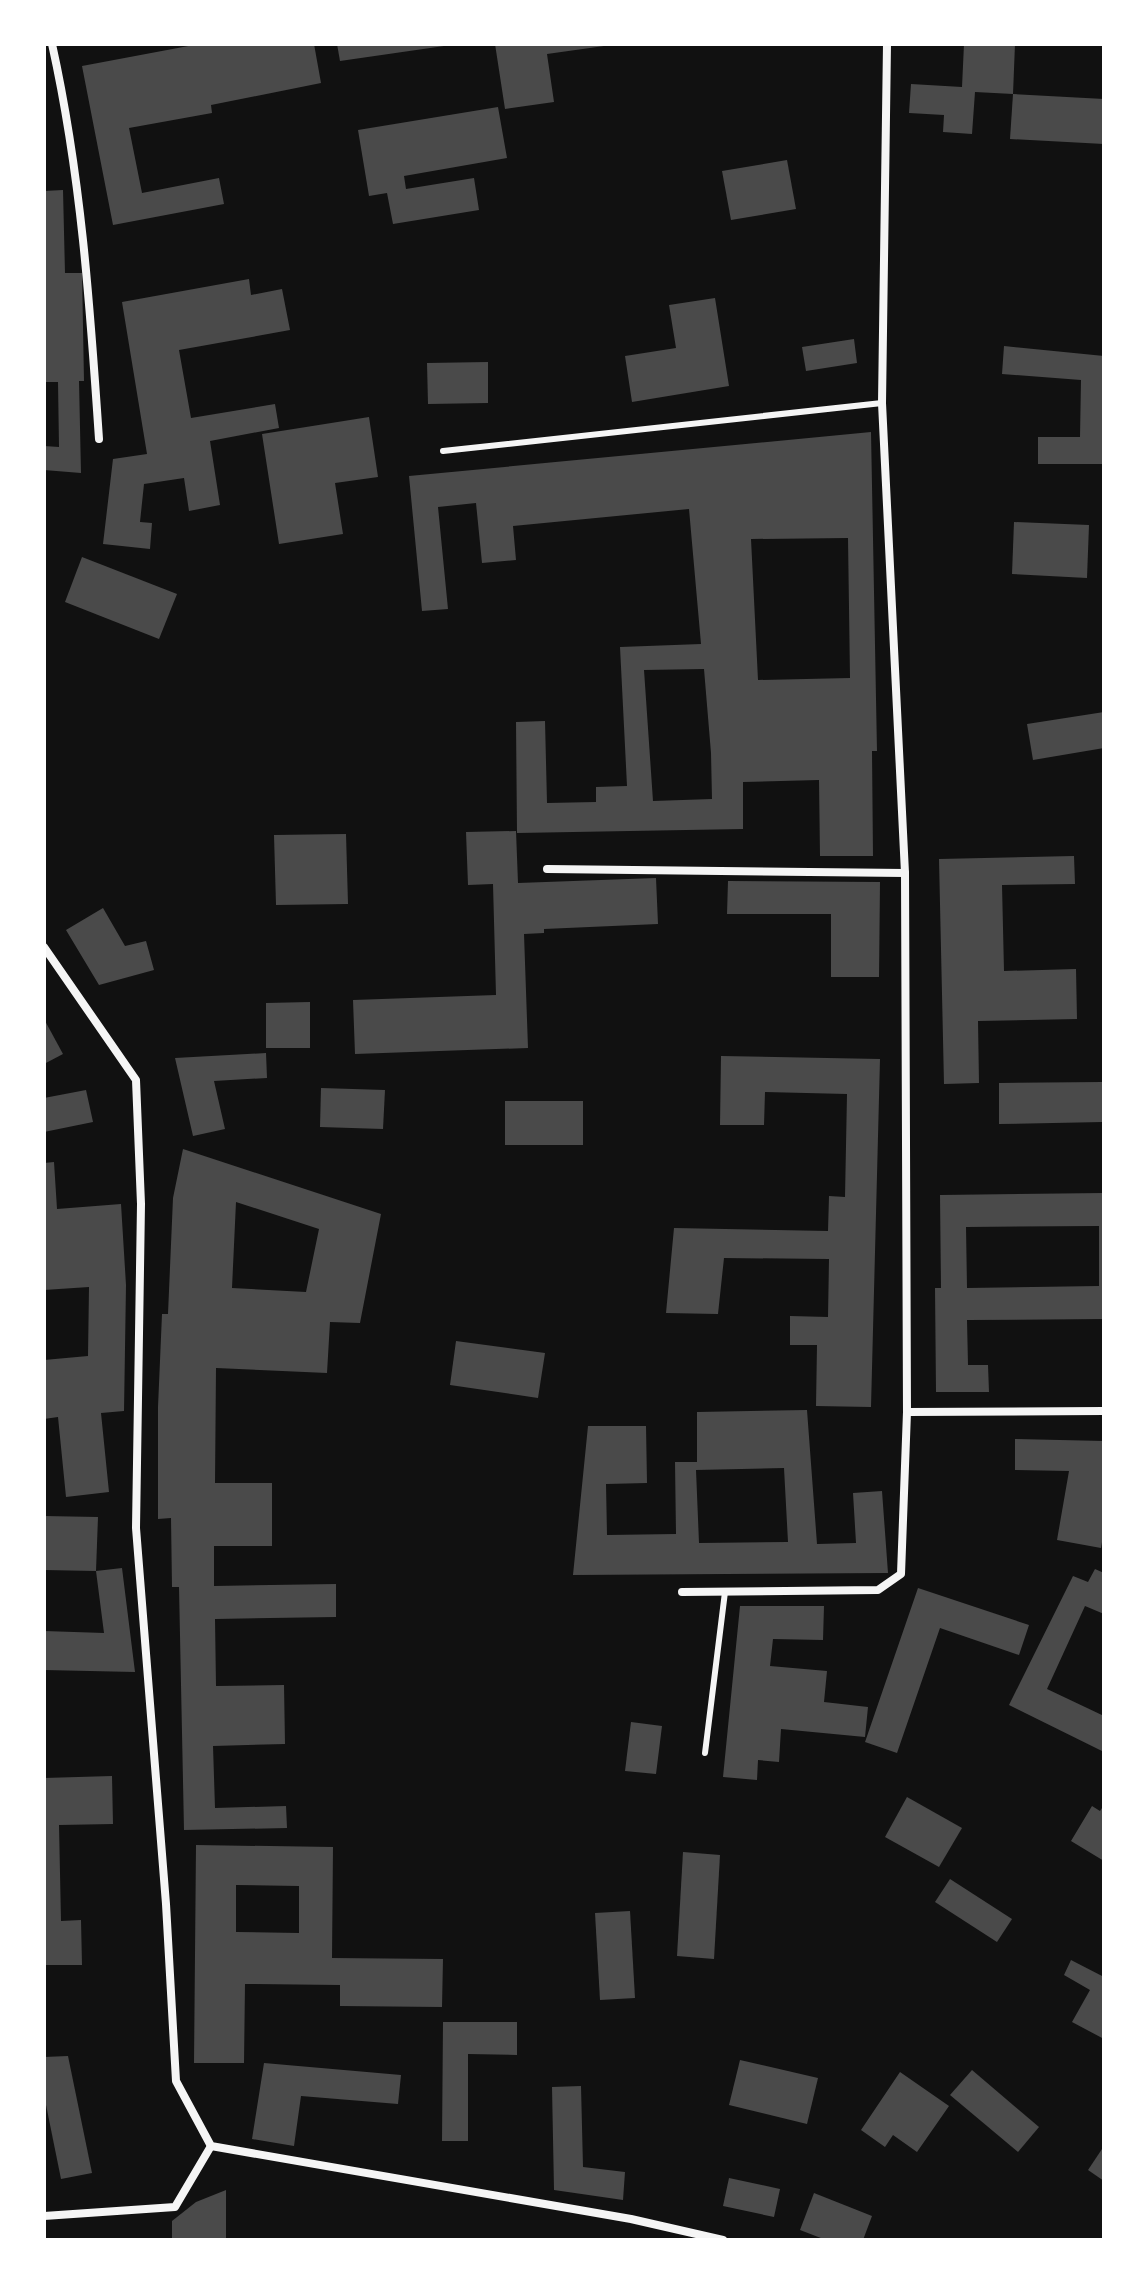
<svg xmlns="http://www.w3.org/2000/svg" width="1148" height="2284" font-family="'Noto Serif',serif">
<rect width="100%" height="100%" fill="#111"/>
<g fill="#4a4a4a" fill-rule="evenodd">
<polygon points="199,44 314,44 321,83 211,105 212,113 129,128 142,193 219,178 224,204 113,225 82,66"/>
<polygon points="337,44 444,44 444,46 340,61"/>
<polygon points="495,44 604,44 604,46 547,54 554,102 505,109"/>
<polygon points="964,44 1015,44 1013,94 975,92 972,134 943,132 944,115 909,113 911,84 962,87"/>
<polygon points="1013,94 1104,99 1104,144 1010,139"/>
<polygon points="498,107 507,158 404,176 406,189 474,178 479,210 393,224 387,193 369,196 358,130"/>
<polygon points="787,160 796,209 731,220 722,171"/>
<polygon points="63,190 65,273 82,273 84,381 79,381 81,473 44,470 44,446 59,447 58,382 46,382 46,372 44,372 44,191"/>
<polygon points="249,279 251,295 282,289 290,330 179,350 191,418 275,404 279,428 210,441 220,505 189,511 184,478 144,484 140,522 152,523 150,549 103,544 113,459 147,454 122,302"/>
<polygon points="715,298 729,386 632,402 625,356 676,348 669,305"/>
<polygon points="854,339 857,363 806,371 802,347"/>
<polygon points="1004,346 1104,356 1104,464 1038,464 1038,437 1080,437 1081,380 1002,374"/>
<polygon points="488,362 488,403 428,404 427,363"/>
<polygon points="369,417 378,477 335,483 343,534 279,544 262,434"/>
<path d="M 871,432 L 877,751 L 872,751 L 873,856 L 820,856 L 819,780 L 743,782 L 743,829 L 517,833 L 516,722 L 545,721 L 547,803 L 596,802 L 596,787 L 627,786 L 620,647 L 701,644 L 689,509 L 513,526 L 516,560 L 482,563 L 476,503 L 438,507 L 448,609 L 422,611 L 409,476 ZM 848,538 L 850,678 L 758,680 L 751,539 ZM 704,669 L 711,753 L 712,799 L 653,801 L 644,670 Z"/>
<polygon points="1014,522 1089,525 1087,578 1012,574"/>
<polygon points="82,557 177,594 159,639 65,602"/>
<polygon points="1104,712 1104,748 1033,760 1027,724"/>
<polygon points="516,831 518,883 656,878 658,924 544,929 544,933 524,934 528,1048 355,1054 353,1000 496,995 493,884 468,885 466,832"/>
<polygon points="346,834 348,904 276,905 274,835"/>
<polygon points="1074,856 1075,884 1002,885 1004,971 1076,969 1077,1019 978,1021 979,1083 944,1084 939,859"/>
<polygon points="728,881 880,882 879,977 831,977 831,914 727,914"/>
<polygon points="103,908 125,946 146,941 154,970 99,985 66,930"/>
<polygon points="310,1002 310,1048 266,1048 266,1003"/>
<polygon points="44,1019 63,1054 44,1064"/>
<polygon points="266,1053 267,1078 214,1081 225,1129 193,1136 175,1058"/>
<polygon points="721,1056 880,1059 871,1407 816,1406 817,1345 790,1345 790,1316 828,1317 829,1259 724,1258 718,1314 666,1313 674,1228 828,1231 829,1196 845,1197 847,1094 765,1092 764,1125 720,1125"/>
<polygon points="1102,1082 1103,1122 999,1124 999,1083"/>
<polygon points="321,1088 385,1090 383,1129 320,1127"/>
<polygon points="86,1090 93,1122 44,1132 44,1098"/>
<rect x="505" y="1101" width="78" height="44"/>
<path d="M 183,1149 L 381,1214 L 360,1323 L 330,1322 L 327,1373 L 216,1368 L 215,1483 L 272,1483 L 272,1546 L 214,1546 L 214,1586 L 336,1584 L 336,1617 L 215,1619 L 216,1686 L 284,1685 L 285,1744 L 213,1746 L 215,1808 L 286,1806 L 287,1828 L 184,1830 L 179,1587 L 172,1587 L 171,1518 L 158,1519 L 158,1407 L 162,1314 L 168,1314 L 173,1198 ZM 236,1202 L 319,1229 L 306,1292 L 232,1288 Z"/>
<polygon points="54,1162 57,1209 121,1204 126,1285 124,1411 101,1413 109,1492 66,1497 58,1417 44,1419 44,1360 88,1356 89,1287 44,1290 44,1163"/>
<path d="M 1104,1193 L 1104,1319 L 967,1320 L 968,1365 L 988,1365 L 989,1392 L 936,1392 L 935,1288 L 941,1288 L 940,1195 ZM 1099,1226 L 1099,1286 L 967,1288 L 966,1227 Z"/>
<polygon points="456,1341 545,1353 538,1398 450,1385"/>
<path d="M 807,1410 L 817,1544 L 856,1543 L 853,1493 L 882,1491 L 888,1573 L 573,1575 L 588,1426 L 646,1426 L 647,1483 L 606,1484 L 607,1535 L 676,1534 L 675,1462 L 697,1462 L 697,1412 ZM 784,1468 L 788,1542 L 699,1543 L 696,1470 Z"/>
<polygon points="1015,1439 1104,1441 1104,1530 1101,1548 1057,1540 1069,1471 1015,1470"/>
<polygon points="44,1516 98,1517 96,1571 44,1570"/>
<polygon points="122,1568 135,1672 44,1670 44,1631 104,1633 96,1571"/>
<polygon points="1095,1569 1104,1573 1104,1614 1085,1606 1047,1689 1104,1716 1104,1752 1009,1705 1073,1576 1088,1582"/>
<polygon points="918,1588 1029,1625 1019,1655 940,1628 897,1753 865,1742"/>
<polygon points="740,1606 824,1606 823,1640 773,1639 770,1666 827,1671 824,1702 868,1707 865,1737 781,1729 779,1762 758,1760 757,1780 723,1777"/>
<polygon points="631,1722 662,1726 656,1774 625,1771"/>
<polygon points="112,1776 113,1824 59,1825 61,1921 81,1920 82,1965 44,1965 44,1778"/>
<polygon points="907,1797 962,1828 939,1867 885,1837"/>
<polygon points="1104,1805 1104,1861 1071,1841 1092,1806 1100,1811"/>
<path d="M 196,1845 L 333,1847 L 332,1958 L 443,1959 L 442,2007 L 340,2006 L 340,1985 L 245,1984 L 244,2063 L 194,2063 ZM 236,1885 L 299,1886 L 299,1933 L 236,1932 Z"/>
<polygon points="683,1852 720,1855 714,1959 677,1956"/>
<polygon points="950,1879 1012,1919 997,1942 935,1902"/>
<polygon points="630,1911 635,1998 600,2000 595,1913"/>
<polygon points="1071,1960 1104,1977 1104,2039 1072,2022 1090,1990 1064,1975"/>
<polygon points="443,2022 517,2022 517,2055 468,2054 468,2141 442,2141"/>
<polygon points="68,2056 92,2173 61,2179 44,2095 44,2057"/>
<polygon points="740,2060 818,2078 807,2124 729,2105"/>
<polygon points="264,2063 401,2075 398,2104 301,2096 294,2146 252,2139"/>
<polygon points="972,2070 1039,2127 1018,2152 950,2095"/>
<polygon points="900,2072 949,2106 917,2152 893,2135 885,2147 861,2130"/>
<polygon points="581,2086 583,2167 625,2172 623,2200 554,2190 552,2087"/>
<polygon points="1104,2146 1104,2181 1088,2170"/>
<polygon points="729,2178 780,2189 774,2217 723,2206"/>
<polygon points="226,2190 226,2240 172,2240 172,2221 196,2202"/>
<polygon points="814,2193 872,2216 863,2240 826,2240 800,2230"/>
</g>
<g fill="none" stroke-linecap="round" stroke-linejoin="round">
<g stroke="#f5f5f5" stroke-width="6">
<polyline points="443,451 882,403"/>
<polyline points="705,1753 725,1592"/>
</g>
<g stroke="#f5f5f5" stroke-width="8">
<path d="M 52,44 C 81,175 90,305 99,439"/>
<polyline points="547,869 905,873"/>
<polyline points="44,947 136,1080 141,1204 136,1528 166,1904 176,2081 211,2146 631,2219 723,2240"/>
<polyline points="907,1412 1104,1411"/>
<polyline points="682,1592 878,1590 901,1574 907,1412 905,873 882,403 887,44"/>
<polyline points="44,2216 175,2207 211,2146"/>
</g>
</g>
<rect width="1148" height="2284" fill="none" stroke="#ffffff" stroke-width="92"/>
</svg>
